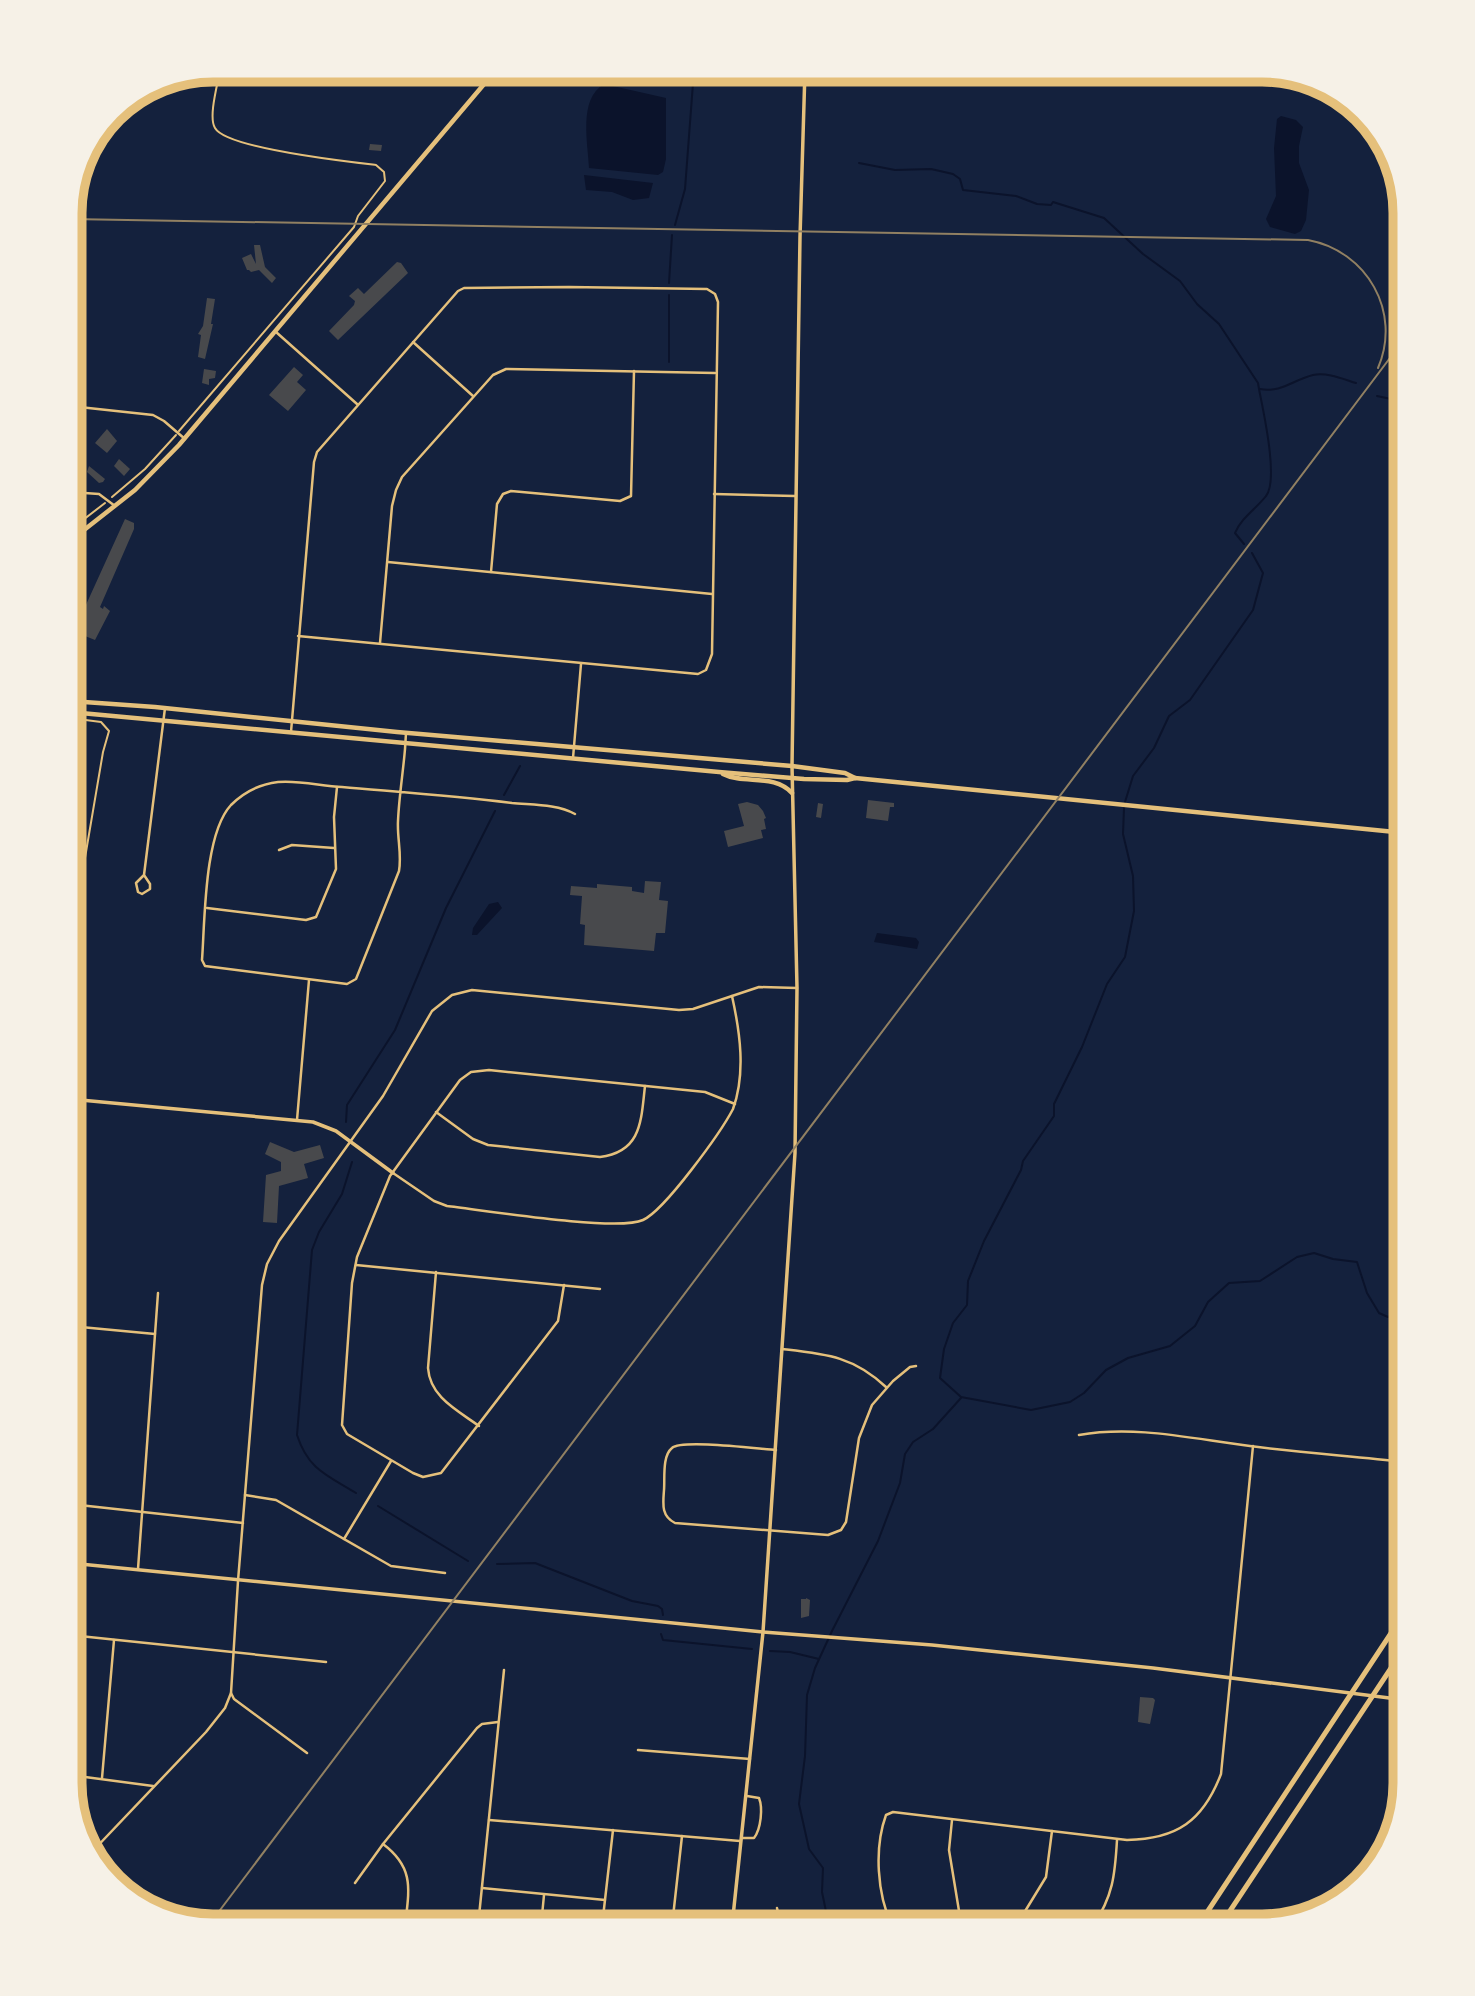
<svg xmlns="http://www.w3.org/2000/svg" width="1475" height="1996" font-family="'Golos Text',sans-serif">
<rect width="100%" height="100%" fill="#14213d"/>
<g fill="#0b132b">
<path d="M 604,84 L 666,98 L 666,159 L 663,172 L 658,175 L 589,168 C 588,143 578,99 604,84 Z"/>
<polygon points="1281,116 1296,120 1303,127 1299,146 1299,163 1309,190 1306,220 1301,231 1295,234 1270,227 1266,219 1276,196 1274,148 1277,119"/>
<polygon points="584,175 653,183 649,198 633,200 612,192 586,190"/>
<polygon points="498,902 502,908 477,935 472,935 473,928 489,904"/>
<polygon points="877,933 916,938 919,942 917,949 874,942"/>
</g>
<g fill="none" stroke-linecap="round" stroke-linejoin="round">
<g stroke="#0b132b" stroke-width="2">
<path d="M 859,163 L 895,170 L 931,169 L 953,174 L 960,179 L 963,190 L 1016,196 L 1037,204 L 1051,205 L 1053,202 L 1104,218 L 1143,254 L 1180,281 L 1197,304 L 1219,324 L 1258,383 L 1259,389 C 1263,410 1279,480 1266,496 C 1256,509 1241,518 1235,533 L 1244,544"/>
<polyline points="675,225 685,189 694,70"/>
<polyline points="669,283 672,235"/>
<polyline points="669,362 669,295"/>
<path d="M 1260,389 C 1281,393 1293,380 1313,375 C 1327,372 1343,379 1356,383"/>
<polyline points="1377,396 1405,402"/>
<polyline points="504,795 520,766"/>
<polyline points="1125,802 1133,776 1154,748 1169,716 1190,700 1253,610 1263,573 1252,553"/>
<polyline points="1124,808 1123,834 1133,876 1134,911 1125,957 1107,984 1082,1047 1054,1104 1054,1116 1023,1161 1021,1170 984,1241 968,1281 967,1305 953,1323 944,1349 940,1378 961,1397 1031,1410 1070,1402 1084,1393 1106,1370 1128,1358 1170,1346 1195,1326 1208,1302 1229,1283 1260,1281 1297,1257 1314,1253 1333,1259 1357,1262 1367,1293 1379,1313 1388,1317 1400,1312 1405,1306"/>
<polyline points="346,1122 347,1105 395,1030 446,908 495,811"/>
<path d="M 352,1162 L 342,1194 L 319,1232 L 312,1250 L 297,1435 C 308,1469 326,1475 356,1493"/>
<polyline points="378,1506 468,1561"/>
<polyline points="497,1564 535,1563 632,1601 658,1606 662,1609 663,1615"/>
<polyline points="661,1634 663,1640 752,1649"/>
<polyline points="770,1651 790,1652 819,1659"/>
<polyline points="829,1926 822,1892 823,1868 809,1849 799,1804 805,1756 807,1695 815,1668 832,1631 878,1541 900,1483 905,1454 913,1442 933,1429 961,1398"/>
</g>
</g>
<g fill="#48494c">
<polygon points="370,144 382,145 381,151 369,150"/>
<polygon points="254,245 260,245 265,267 276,278 272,283 259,270 251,272 249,270 247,270 242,258 251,254 256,264"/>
<polygon points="397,262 401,263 408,273 338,340 329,331 354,305 355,301 349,296 358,288 364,294"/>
<polygon points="207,298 215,299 211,324 213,324 205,359 198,357 201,335 198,334 203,326"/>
<polygon points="294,367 303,375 297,382 306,390 288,411 269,395"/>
<polygon points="204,369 216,371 215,378 209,379 209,385 202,383"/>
<polygon points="107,429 117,441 107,453 95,443"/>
<polygon points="119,459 130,469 124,476 114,466"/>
<polygon points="89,466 105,479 103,482 99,483 87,472"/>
<polygon points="125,519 134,523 134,529 100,607 103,609 104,606 110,611 95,640 85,636 84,640 76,636 78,632 70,629 70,617 72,618 75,611 70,609 70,600 85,607"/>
<polygon points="868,800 894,803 894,807 890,807 888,821 866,818"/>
<polygon points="747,802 758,805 763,811 766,818 764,819 766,829 761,830 763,838 728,847 724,831 744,826 738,804"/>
<polygon points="818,803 823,804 821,818 816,817"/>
<polygon points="645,881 661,882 659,900 668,901 665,933 656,933 654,951 584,945 585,925 580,924 582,896 570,895 571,886 597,888 597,884 632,887 632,891 644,893"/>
<polygon points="270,1142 294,1152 320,1145 324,1158 304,1164 308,1178 279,1186 277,1223 263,1222 266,1175 281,1171 281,1162 265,1154"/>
<polygon points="806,1598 810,1600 809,1616 801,1618 801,1599 806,1599"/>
<polygon points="1140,1697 1153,1698 1155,1700 1150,1724 1138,1722"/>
</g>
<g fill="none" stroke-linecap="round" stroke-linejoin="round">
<g stroke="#e5c07b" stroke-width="2">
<path d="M 179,431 L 354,227 L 358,216 L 385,181 L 384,172 L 376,165 C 350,162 226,148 215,128 C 208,117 218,83 220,70"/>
<polyline points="112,497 145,469 176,435"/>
<polyline points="70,530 105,503"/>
<polyline points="70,946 103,752 109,731 101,722 70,718"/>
</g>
<g stroke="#e5c07b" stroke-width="2.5">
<polyline points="276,332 357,404"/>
<polyline points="413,342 473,396"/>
<polyline points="70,406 153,415 164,421 185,439"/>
<polyline points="70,492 99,494 115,506"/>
<polyline points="714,494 795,496"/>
<polyline points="388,562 712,594"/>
<polyline points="491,572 497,504 503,494 511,491 620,501 631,496 634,371"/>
<polyline points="380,643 392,506 396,490 402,477 493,375 506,369 715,373"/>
<polyline points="291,732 314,462 317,452 458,291 464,288 569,287 707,289 715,294 718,302 712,654 706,670 698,674 298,636"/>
<path d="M 406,733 L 405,749 C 403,773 399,797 398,821 C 397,838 402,854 399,871 L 356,979 L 347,984 L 205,966 L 202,960 C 205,920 204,834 231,805 C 244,792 261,784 278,782 C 299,780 321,786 342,787 C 399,792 456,796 512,803 C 532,805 557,804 575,814"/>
<polyline points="573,758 581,664"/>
<polyline points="279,850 292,845 334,848"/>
<polyline points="144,875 150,884 150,889 142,894 138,892 136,883 144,875 165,708"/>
<polyline points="207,908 306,920 316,917 336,869 334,817 337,787"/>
<path d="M 436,1112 L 473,1139 L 488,1145 L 600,1157 C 642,1152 641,1120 645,1086"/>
<polyline points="297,1120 309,980"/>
<path d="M 393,1173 L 434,1201 L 447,1206 C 482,1210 617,1232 643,1220 C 665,1210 721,1132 733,1109 C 746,1073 740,1032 732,996"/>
<polyline points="356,1265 600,1289"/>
<path d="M 436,1272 L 428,1368 C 430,1397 457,1410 479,1426"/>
<polyline points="564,1285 558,1321 441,1473 423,1477 413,1473 347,1434 342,1425 352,1283 357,1257 390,1176 460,1080 471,1072 489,1070 705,1092 735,1104"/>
<polyline points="70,1326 155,1334"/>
<path d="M 782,1349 C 826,1354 853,1356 886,1387"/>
<polyline points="70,1390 71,1390"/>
<path d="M 1079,1435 C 1136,1425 1193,1439 1250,1446 C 1301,1453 1353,1456 1405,1462"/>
<path d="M 776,1450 C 759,1449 682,1439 672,1448 C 662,1456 665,1478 664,1490 C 663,1504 661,1516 675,1523 L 828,1535 L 841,1530 L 846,1522 L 859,1438 L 872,1405 L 893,1381 L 910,1367 L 916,1366"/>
<polyline points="245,1495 276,1500 391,1566 445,1573"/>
<polyline points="70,1504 243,1523"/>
<polyline points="344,1539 391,1461"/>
<polyline points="138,1569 158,1293"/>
<polyline points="70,1635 326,1662"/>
<polyline points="231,1693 234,1699 307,1753"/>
<polyline points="638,1750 750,1759"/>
<polyline points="70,1775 153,1786"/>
<polyline points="102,1778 114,1640"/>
<polyline points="489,1820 740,1841"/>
<polyline points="952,1820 949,1850 960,1917 964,1924 971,1926"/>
<path d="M 743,1838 L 754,1838 C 761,1829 763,1808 759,1798 L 747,1796"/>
<path d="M 383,1844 C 415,1868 409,1890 405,1926"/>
<polyline points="89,1855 206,1732 225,1708 231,1693 238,1581 262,1285 267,1264 279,1241 383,1096 432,1011 452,995 472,990 679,1010 693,1009 759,987 797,988"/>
<polyline points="355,1883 383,1844 477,1728 482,1724 498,1722"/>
<polyline points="482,1888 605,1900"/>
<polyline points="777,1908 781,1926"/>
<polyline points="478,1926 504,1670"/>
<polyline points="541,1926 544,1895"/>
<polyline points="602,1926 613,1830"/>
<polyline points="672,1926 682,1836"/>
<path d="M 892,1926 C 877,1894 874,1848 886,1815 L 893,1812 L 1127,1840 C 1177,1839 1203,1821 1221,1774 L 1253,1446"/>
<polyline points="1016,1926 1046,1877 1052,1831"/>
<path d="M 1093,1926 C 1113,1896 1115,1875 1117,1840"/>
</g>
<g stroke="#e5c07b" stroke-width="3.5">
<polyline points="70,1099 313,1122 336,1131 393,1173"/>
<polyline points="70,1563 763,1632 932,1645 1153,1668 1405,1700"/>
<polyline points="732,1926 763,1632 795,1153 797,988 792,766 800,237 805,70"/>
</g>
<g stroke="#e5c07b" stroke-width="4.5">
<polyline points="70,541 135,490 179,445 496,70"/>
<polyline points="70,701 155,707 397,732 792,766 845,773 855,778"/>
<polyline points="70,712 719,772 804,779 847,780 855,778 1405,833"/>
<path d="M 723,774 C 744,785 774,773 792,793"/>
</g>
<g stroke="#e5c07b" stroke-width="5">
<polyline points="1198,1926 1405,1612"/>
<polyline points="1220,1926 1405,1647"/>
</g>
<g stroke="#918062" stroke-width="2">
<path d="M 70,219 L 1308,240 C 1367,251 1402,312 1378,368"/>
<polyline points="208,1926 1405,338"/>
</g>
</g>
<path d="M0 0H1475V1996H0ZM213 82H1262A131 131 0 0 1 1393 213V1783A131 131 0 0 1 1262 1914H213A131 131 0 0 1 82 1783V213A131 131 0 0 1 213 82Z" fill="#f6f1e7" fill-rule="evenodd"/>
<path fill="none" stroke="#e5c07b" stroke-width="9" d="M213 82H1262A131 131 0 0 1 1393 213V1783A131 131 0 0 1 1262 1914H213A131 131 0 0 1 82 1783V213A131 131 0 0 1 213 82Z"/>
</svg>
